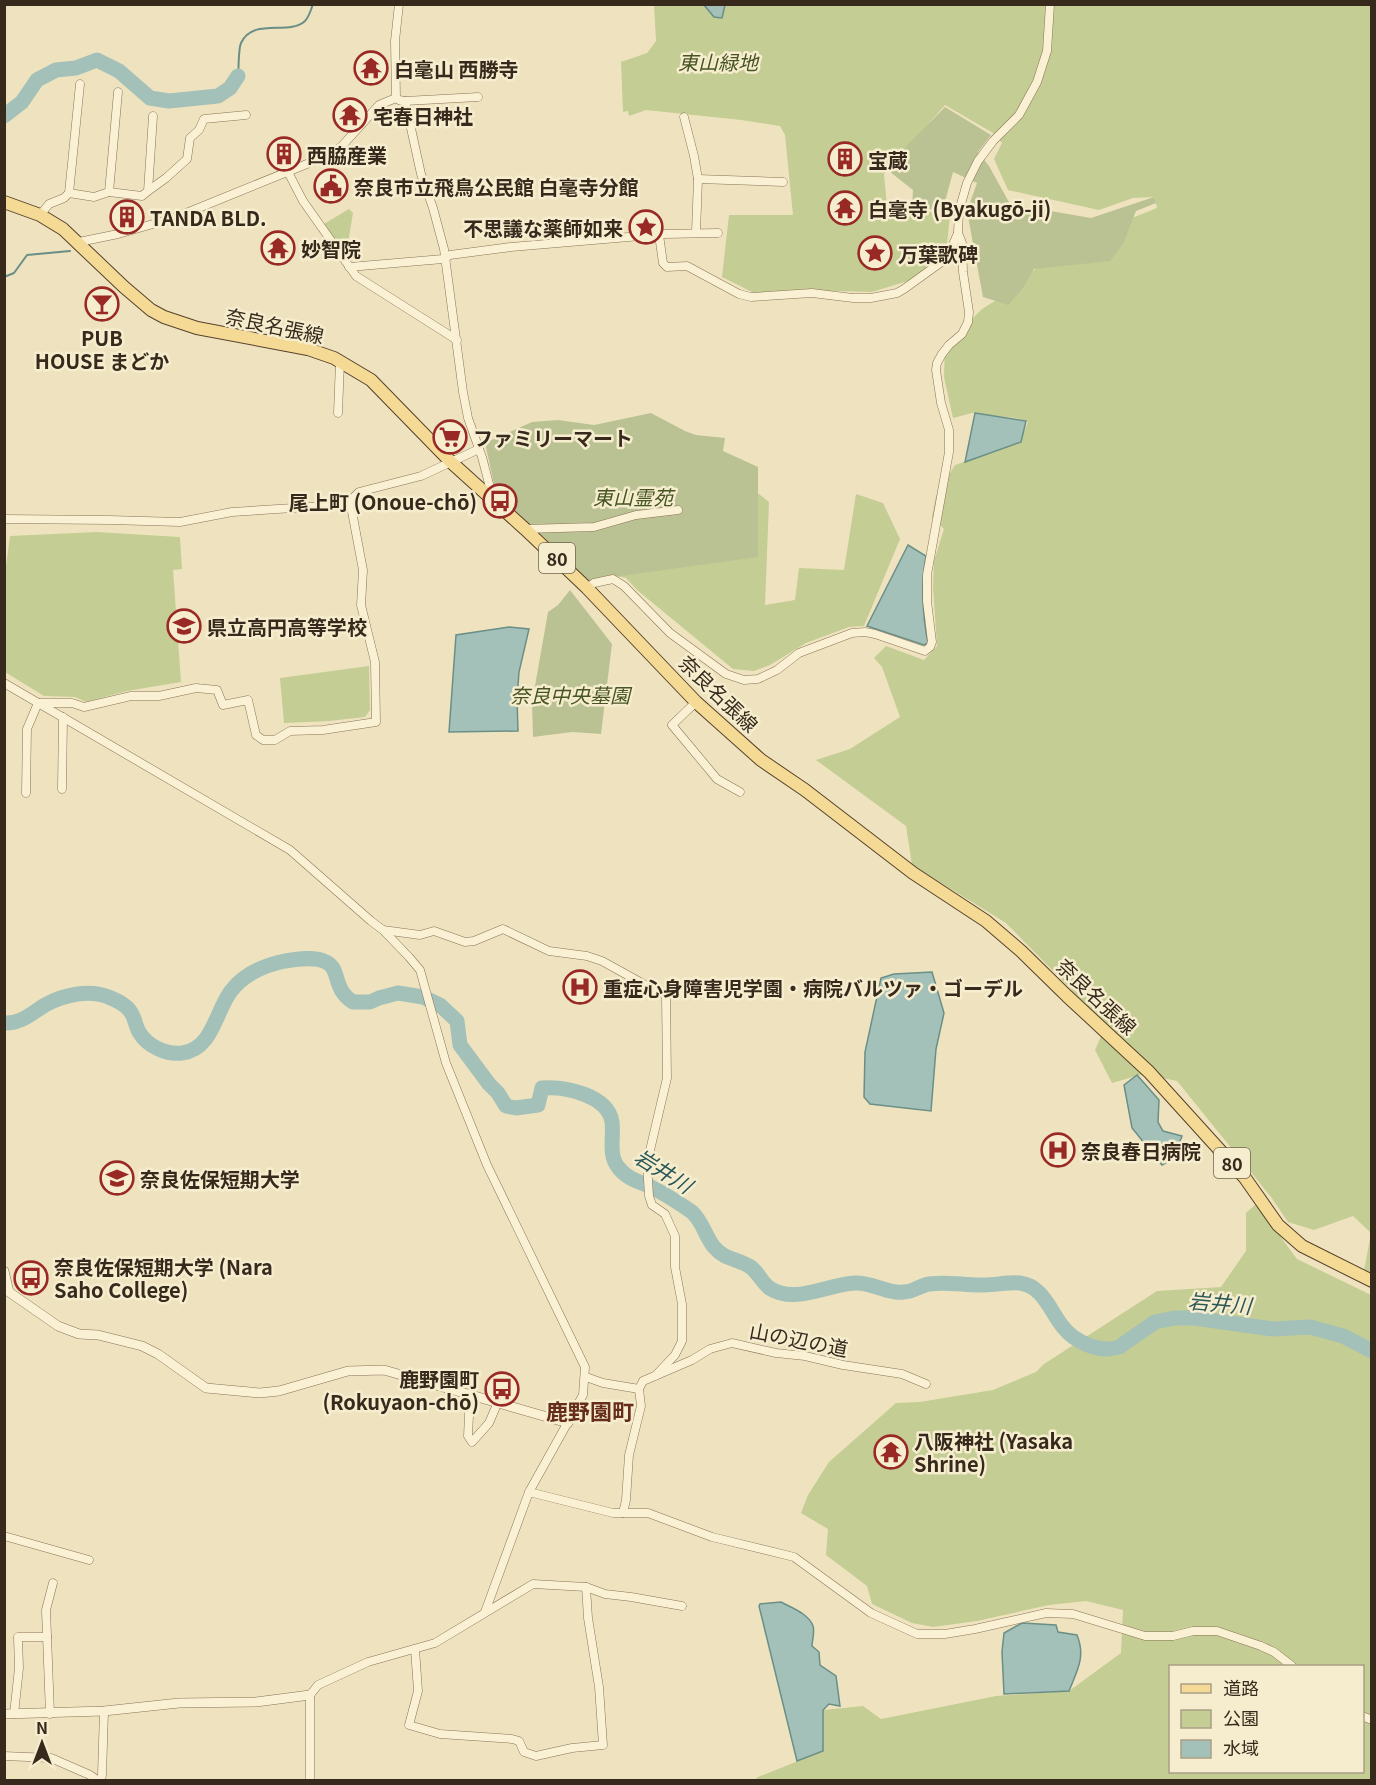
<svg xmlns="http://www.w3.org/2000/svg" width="1376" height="1785" font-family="Georgia,'Noto Sans JP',serif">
<rect width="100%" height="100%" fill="#efe3bf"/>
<g fill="#c4cd93" fill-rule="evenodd">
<polygon points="654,5 1371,5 1371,1274 1364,1271 1371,1233 1353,1216 1314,1230 1288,1222 1271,1197 1177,1081 1143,1074 1112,1083 1095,1050 1106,1025 1006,923 912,865 906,826 816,760 850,749 900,717 882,667 874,658 886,646 924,660 937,646 933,587 934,561 944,529 932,517 936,496 955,465 1020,442 1028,422 1016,418 972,413 953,418 944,377 945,346 982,309 1006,294 1045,261 1117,224 1157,208 1154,197 1133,198 1099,210 1008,190 994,159 1002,143 993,133 945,105 884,174 887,206 950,215 946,254 911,280 872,292 837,291 754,293 722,277 729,215 793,215 785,135 780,126 741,120 646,110 629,116 628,111 623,112 621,62 647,53 656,41"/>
<polygon points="349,209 353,213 347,249 343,252 324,224"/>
<polygon points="740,479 769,502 765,605 795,600 799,568 844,570 856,494 883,503 900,539 864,626 849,627 806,643 770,665 754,671 733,669 637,590 626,578 612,575"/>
<polygon points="97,532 180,537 182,569 173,570 181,682 127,691 86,702 75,697 44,696 5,672 4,581 10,536"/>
<polygon points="369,666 370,710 365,717 329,721 284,723 280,678"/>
<path d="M 1256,1204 L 1297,1259 L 1371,1295 L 1371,1780 L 755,1780 L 758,1777 L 823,1751 L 823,1710 L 863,1706 L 881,1719 L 996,1696 L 1069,1691 L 1121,1653 L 1123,1610 L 1086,1601 L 1049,1605 L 977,1621 L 933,1627 L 912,1623 L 872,1604 L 867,1586 L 826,1555 L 828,1529 L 801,1513 L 808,1495 L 829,1462 L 896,1403 L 920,1402 L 993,1390 L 1036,1372 L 1044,1364 L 1157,1291 L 1221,1287 L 1246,1251 L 1246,1213 ZM 1170,1666 L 1362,1666 L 1362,1772 L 1170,1772 Z"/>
</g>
<g fill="#bac293">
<polygon points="945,107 991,135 978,152 989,166 1010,204 1091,218 1154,197 1156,203 1136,211 1123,244 1110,261 1034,269 1023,288 1008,305 983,297 967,211 977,183 953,172 946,198 942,206 928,210 912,206 913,190 885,168"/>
<polygon points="651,413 685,431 696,435 725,438 723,451 758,467 758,557 584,581 545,538 497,497 485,443 532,422 558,420 594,425"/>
<polygon points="570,590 612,644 601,734 572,732 533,737 532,703 548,612 558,605"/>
</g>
<g fill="#a3c1b9" stroke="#6a8f87" stroke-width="1.5">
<polygon points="704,5 725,5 722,18 714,17"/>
<polygon points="975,413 1026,421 1021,442 965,462"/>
<path d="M 908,545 L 926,556 C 921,585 922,613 928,643 L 924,645 L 867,626 Z"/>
<polygon points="509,627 529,629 519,672 517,699 518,731 449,732 456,635"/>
<polygon points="932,972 944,1013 936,1049 931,1111 870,1104 864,1097 865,1052 881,978 894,974"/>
<polygon points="1137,1075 1159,1100 1158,1122 1163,1131 1182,1136 1173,1159 1162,1165 1132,1128 1124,1085"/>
<path d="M 781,1602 C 792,1608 809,1614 813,1626 C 815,1632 812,1641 812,1646 L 819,1652 L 820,1665 L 836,1676 L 840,1706 L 829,1704 L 823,1710 L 823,1751 L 797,1761 L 759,1606 L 760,1604 Z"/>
<path d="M 1022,1623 L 1056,1625 L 1058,1632 L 1077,1635 C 1086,1657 1077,1671 1069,1691 L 1004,1694 L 1002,1652 L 1004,1633 Z"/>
</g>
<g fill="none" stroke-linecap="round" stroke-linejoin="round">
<g stroke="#6a8f87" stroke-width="2">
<path d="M 238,76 C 239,68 238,50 241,43 C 253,17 289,36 305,21 C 309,17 311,10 313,4"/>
<polyline points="4,277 14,273 27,255 70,251"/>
</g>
<g stroke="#a3c1b9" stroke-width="15">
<polyline points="4,116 22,102 37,80 56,70 76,68 97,60 119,71 150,98 169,101 218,96 230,88 238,76"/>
<path d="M 4,1023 C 21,1024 32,1013 45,1005 C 65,994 90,989 111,998 C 118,1001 126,1005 130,1011 C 135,1017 135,1025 139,1032 C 147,1046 166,1055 182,1053 C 213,1049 215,1012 231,991 C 244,974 265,965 285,961 C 297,959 315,956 326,962 C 341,969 332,989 353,1002 L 370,1002 L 379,998 L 398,993 L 423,997 L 440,1005 L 457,1021 L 460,1045 L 489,1084 L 498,1093 L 506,1106 L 516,1108 L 538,1105 L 542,1088 C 564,1086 608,1095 612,1122 C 614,1136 608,1155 618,1167 C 626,1178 637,1181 649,1186 C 664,1193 679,1203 692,1212 C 703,1222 705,1236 714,1247 C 725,1260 736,1258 749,1266 C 759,1272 761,1283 771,1289 C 796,1304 828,1284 855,1283 C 872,1282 887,1294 904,1292 C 913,1292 921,1285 929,1284 C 948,1281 966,1286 984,1285 C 996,1285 1008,1282 1020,1283 C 1043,1286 1050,1311 1063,1327 C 1070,1336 1078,1341 1088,1345 C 1098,1349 1110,1350 1119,1347 L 1155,1322 L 1175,1318 L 1194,1318 L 1273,1329 L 1310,1327 L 1343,1336 L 1372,1351"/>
</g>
<g stroke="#897357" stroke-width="9">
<g id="minor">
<polyline points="399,4 395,41 396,98 399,100 405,101 478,97"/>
<polyline points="405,101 421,174 433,208 444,249 463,392 468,418 482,457 493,499"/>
<polyline points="684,117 694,156 698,179 696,232"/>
<polyline points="288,172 303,201 356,276 457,340"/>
<polyline points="698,179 783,182"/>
<polyline points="148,191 166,178 187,159 190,138 199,130 204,119 246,115"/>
<polyline points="109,192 142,196 148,191 153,116"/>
<polyline points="69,193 94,197 109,192 118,92"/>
<polyline points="40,215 49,204 64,198 69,193 80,84"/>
<polyline points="659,235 663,263 667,267 687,266 739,294 751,297 812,293 853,298 871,298 897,293 904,289 947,258 958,233"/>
<polyline points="79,242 118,234 174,218 324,157 341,147 379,105 396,98"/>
<polyline points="349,267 443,259 450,255 511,247 664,234 718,233"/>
<polyline points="338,413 340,362"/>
<polyline points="4,519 109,520 180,522 232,512 325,506 350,501 359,492 421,476 479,449"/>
<polyline points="525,529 594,527 636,515 678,510"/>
<polyline points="587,588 594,583 613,579 624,586 670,633 726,674 744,680 758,679 777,670 799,653 852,633 865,632 875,634 925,651 930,647 932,642 927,601 927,575 949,452 949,430 941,403 936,370 937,363 942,354 949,345 962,334 968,322 969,312 963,272 962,243 958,233 959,211 967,183 978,161 993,141 1019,115 1037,82 1047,51 1050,4"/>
<polyline points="4,683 290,850 371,921 383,930 409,957 420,970 446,1063 487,1165 585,1367 583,1395 529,1492 485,1612"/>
<polyline points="696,702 672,725 717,779 740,792"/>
<polyline points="62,789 63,717"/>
<polyline points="26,793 27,729 38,703 72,703 84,707 131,696 159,696 196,688 217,690 223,705 248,700 256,735 263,740 275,740 290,731 323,730 376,722 375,662 361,605 363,570 350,501"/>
<polyline points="383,930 420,935 434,931 465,942 474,941 503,929 549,951 587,956 602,961 658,992 666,995 667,1078 647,1163 649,1196 652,1205 665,1214 675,1236 675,1267 682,1304 682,1341 675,1355 655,1376"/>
<polyline points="586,1377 603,1383 639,1389"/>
<polyline points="470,1395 468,1436 472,1442 489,1423 498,1402"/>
<polyline points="529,1492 613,1513 648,1513 712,1537 794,1557 871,1613 917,1634 945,1634 975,1629 1046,1613 1073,1614 1145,1636 1173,1636 1193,1631 1217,1631 1261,1646 1274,1652 1292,1666"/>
<polyline points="623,1513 626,1500 629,1455 641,1406 639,1389 643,1381 692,1360 710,1349 732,1343 776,1353 805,1356 843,1365 902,1374 926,1384"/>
<polyline points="4,1536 89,1560"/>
<polyline points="415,1649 418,1691 409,1725 440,1734 512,1739 519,1741 524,1752 536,1756 572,1748 603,1745 599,1687 588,1618 586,1587"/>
<polyline points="14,1714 19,1668 18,1637 47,1637"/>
<polyline points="50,1714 46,1610 53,1583"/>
<polyline points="1362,1716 1372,1720"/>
<polyline points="4,1756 51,1758 90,1775 97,1780"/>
<polyline points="101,1780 102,1775 104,1711"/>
<polyline points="310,1780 310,1695 318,1685 368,1662 435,1643 533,1584 586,1587 605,1594 631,1597 682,1606"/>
</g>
</g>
<g stroke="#897357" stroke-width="10">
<g id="tertiary">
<polyline points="4,1271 9,1292 58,1326 79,1334 98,1335 142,1346 158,1354 206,1388 260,1393 279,1391 348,1371 384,1370 568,1423"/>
<polyline points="4,1714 104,1711 179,1703 256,1702 310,1695"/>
</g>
</g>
<g stroke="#56412c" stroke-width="14">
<polyline id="primary" points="4,202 40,215 63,229 124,287 151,310 164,317 197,328 308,349 334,358 371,380 452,463 525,529 587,588 696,702 761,760 805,790 913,873 986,921 1021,951 1067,996 1149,1072 1245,1178 1278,1225 1302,1246 1372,1281"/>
</g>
<use href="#minor" stroke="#faf0d3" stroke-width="8"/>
<use href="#tertiary" stroke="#faf0d3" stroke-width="9"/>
<use href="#primary" stroke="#f4da95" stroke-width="12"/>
</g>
<defs>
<g id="temple-ring" transform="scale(1.725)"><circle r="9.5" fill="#f6edcf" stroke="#992925" stroke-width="1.5"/><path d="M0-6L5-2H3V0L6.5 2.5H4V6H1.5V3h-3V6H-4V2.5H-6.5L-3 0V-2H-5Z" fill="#992925"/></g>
<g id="building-ring" transform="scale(1.725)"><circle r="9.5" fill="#f6edcf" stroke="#992925" stroke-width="1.5"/><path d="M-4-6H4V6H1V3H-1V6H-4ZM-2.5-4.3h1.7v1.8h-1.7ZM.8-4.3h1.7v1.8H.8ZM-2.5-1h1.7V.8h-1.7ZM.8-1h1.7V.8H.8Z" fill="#992925"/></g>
<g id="civic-ring" transform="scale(1.725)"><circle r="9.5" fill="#f6edcf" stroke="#992925" stroke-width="1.5"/><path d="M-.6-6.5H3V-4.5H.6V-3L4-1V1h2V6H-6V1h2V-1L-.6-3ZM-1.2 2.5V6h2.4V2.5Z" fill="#992925"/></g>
<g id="sight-ring" transform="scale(1.725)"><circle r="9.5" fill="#f6edcf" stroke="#992925" stroke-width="1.5"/><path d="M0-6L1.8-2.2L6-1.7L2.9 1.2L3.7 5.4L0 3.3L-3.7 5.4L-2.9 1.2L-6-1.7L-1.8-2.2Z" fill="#992925"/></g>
<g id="bar-ring" transform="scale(1.725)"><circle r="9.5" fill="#f6edcf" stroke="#992925" stroke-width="1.5"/><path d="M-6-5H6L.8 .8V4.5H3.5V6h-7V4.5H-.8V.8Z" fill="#992925"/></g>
<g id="supermarket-ring" transform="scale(1.725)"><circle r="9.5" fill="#f6edcf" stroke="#992925" stroke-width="1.5"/><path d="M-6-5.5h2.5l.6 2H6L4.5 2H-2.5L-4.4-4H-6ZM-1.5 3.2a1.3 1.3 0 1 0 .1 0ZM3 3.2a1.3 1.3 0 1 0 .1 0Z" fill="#992925"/></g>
<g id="bus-ring" transform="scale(1.725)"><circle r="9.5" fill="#f6edcf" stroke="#992925" stroke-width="1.5"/><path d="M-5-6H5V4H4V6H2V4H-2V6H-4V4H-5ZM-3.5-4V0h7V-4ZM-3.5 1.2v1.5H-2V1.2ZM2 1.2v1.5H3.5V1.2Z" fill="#992925"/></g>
<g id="school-ring" transform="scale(1.725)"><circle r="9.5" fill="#f6edcf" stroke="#992925" stroke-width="1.5"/><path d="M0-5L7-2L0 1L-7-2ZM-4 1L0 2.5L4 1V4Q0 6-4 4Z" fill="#992925"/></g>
<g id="hospital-ring" transform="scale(1.725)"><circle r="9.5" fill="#f6edcf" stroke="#992925" stroke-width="1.5"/><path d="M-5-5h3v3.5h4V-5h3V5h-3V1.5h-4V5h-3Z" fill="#992925"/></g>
<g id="university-ring" transform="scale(1.725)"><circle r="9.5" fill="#f6edcf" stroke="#992925" stroke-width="1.5"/><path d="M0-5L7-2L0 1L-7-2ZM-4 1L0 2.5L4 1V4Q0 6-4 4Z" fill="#992925"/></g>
</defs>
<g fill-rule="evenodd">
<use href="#temple-ring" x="371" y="68"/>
<use href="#temple-ring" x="350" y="115"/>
<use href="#building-ring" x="284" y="154"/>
<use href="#building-ring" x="845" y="159"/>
<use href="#civic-ring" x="331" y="186"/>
<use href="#temple-ring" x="845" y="208"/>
<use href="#building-ring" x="127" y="217"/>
<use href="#sight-ring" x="646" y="227"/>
<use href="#temple-ring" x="278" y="248"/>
<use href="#sight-ring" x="875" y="253"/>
<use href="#bar-ring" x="102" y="304"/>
<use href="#supermarket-ring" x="450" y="437"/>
<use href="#bus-ring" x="500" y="501"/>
<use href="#school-ring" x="184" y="626"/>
<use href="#hospital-ring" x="580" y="987"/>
<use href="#hospital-ring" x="1058" y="1150"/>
<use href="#university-ring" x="117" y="1178"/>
<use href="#bus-ring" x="31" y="1278"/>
<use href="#bus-ring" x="502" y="1389"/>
<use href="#temple-ring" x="891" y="1452"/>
</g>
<g text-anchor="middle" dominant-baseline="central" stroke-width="5" stroke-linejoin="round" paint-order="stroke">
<g fill="#f6edcf" stroke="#706452" stroke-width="1.5">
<rect x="539" y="543" width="36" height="30" rx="4.5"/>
<rect x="1214" y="1148" width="36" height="30" rx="4.5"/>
</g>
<g font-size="18" font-weight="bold" fill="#372a1c">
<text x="557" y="558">80</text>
<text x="1232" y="1163">80</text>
</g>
<g font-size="20" font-style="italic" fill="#465522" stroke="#f6edcf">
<text x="718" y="61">東山緑地</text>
<text x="633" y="496">東山霊苑</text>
<text x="570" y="694">奈良中央墓園</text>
</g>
<g font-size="20" font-weight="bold" fill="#372a1c" stroke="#f6edcf" text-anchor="start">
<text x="394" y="68">白毫山 西勝寺</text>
<text x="373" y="115">宅春日神社</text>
<text x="307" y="154">西脇産業</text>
<text x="868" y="159">宝蔵</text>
<text x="354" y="186">奈良市立飛鳥公民館 白毫寺分館</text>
<text x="868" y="208">白毫寺 (Byakugō-ji)</text>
<text x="150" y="217">TANDA BLD.</text>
<text x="623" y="227" text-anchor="end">不思議な薬師如来</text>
<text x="301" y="248">妙智院</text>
<text x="898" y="253">万葉歌碑</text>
<text x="102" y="337" text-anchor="middle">PUB<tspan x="102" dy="23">HOUSE まどか</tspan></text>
<text x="473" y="437">ファミリーマート</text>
<text x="477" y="501" text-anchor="end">尾上町 (Onoue-chō)</text>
<text x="207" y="626">県立高円高等学校</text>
<text x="603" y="987">重症心身障害児学園・病院バルツァ・ゴーデル</text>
<text x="1081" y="1150">奈良春日病院</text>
<text x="140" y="1178">奈良佐保短期大学</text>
<text x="54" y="1266">奈良佐保短期大学 (Nara<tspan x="54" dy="23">Saho College)</tspan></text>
<text x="479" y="1378" text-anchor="end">鹿野園町<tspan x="479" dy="23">(Rokuyaon-chō)</tspan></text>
<text x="914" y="1440">八阪神社 (Yasaka<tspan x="914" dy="23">Shrine)</tspan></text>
</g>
<g font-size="20" fill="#372a1c" stroke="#f6edcf">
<text transform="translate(275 325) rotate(12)">奈良名張線</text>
<text transform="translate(719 693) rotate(44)">奈良名張線</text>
<text transform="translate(1097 996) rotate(43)">奈良名張線</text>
<text transform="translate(799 1339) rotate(11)">山の辺の道</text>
</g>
<g font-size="21" font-style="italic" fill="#2b5857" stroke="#f6edcf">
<text transform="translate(664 1170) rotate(32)">岩井川</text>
<text transform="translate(1220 1302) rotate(5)">岩井川</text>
</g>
<g font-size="22" font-weight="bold" fill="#662d1a" stroke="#f6edcf">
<text x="590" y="1410">鹿野園町</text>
</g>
</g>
<rect width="1376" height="1785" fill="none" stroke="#372a1c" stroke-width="12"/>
<rect x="1169" y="1665" width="195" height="108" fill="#f6edcf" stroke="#aa9f87" stroke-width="1.5"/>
<rect x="1181" y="1684" width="30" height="9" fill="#f4da95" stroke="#aa9f87" stroke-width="1.5"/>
<text x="1223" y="1695" font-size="18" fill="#372a1c">道路</text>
<rect x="1181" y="1710" width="30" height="18" fill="#c4cd93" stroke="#aa9f87" stroke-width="1.5"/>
<text x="1223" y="1725" font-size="18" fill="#372a1c">公園</text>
<rect x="1181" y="1740" width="30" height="18" fill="#a3c1b9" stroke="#aa9f87" stroke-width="1.5"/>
<text x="1223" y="1755" font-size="18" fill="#372a1c">水域</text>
<g transform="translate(42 1743)" stroke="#f6edcf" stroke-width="4.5" paint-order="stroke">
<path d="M0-4.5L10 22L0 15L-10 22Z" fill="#372a1c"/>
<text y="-9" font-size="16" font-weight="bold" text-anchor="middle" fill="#372a1c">N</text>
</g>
</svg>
